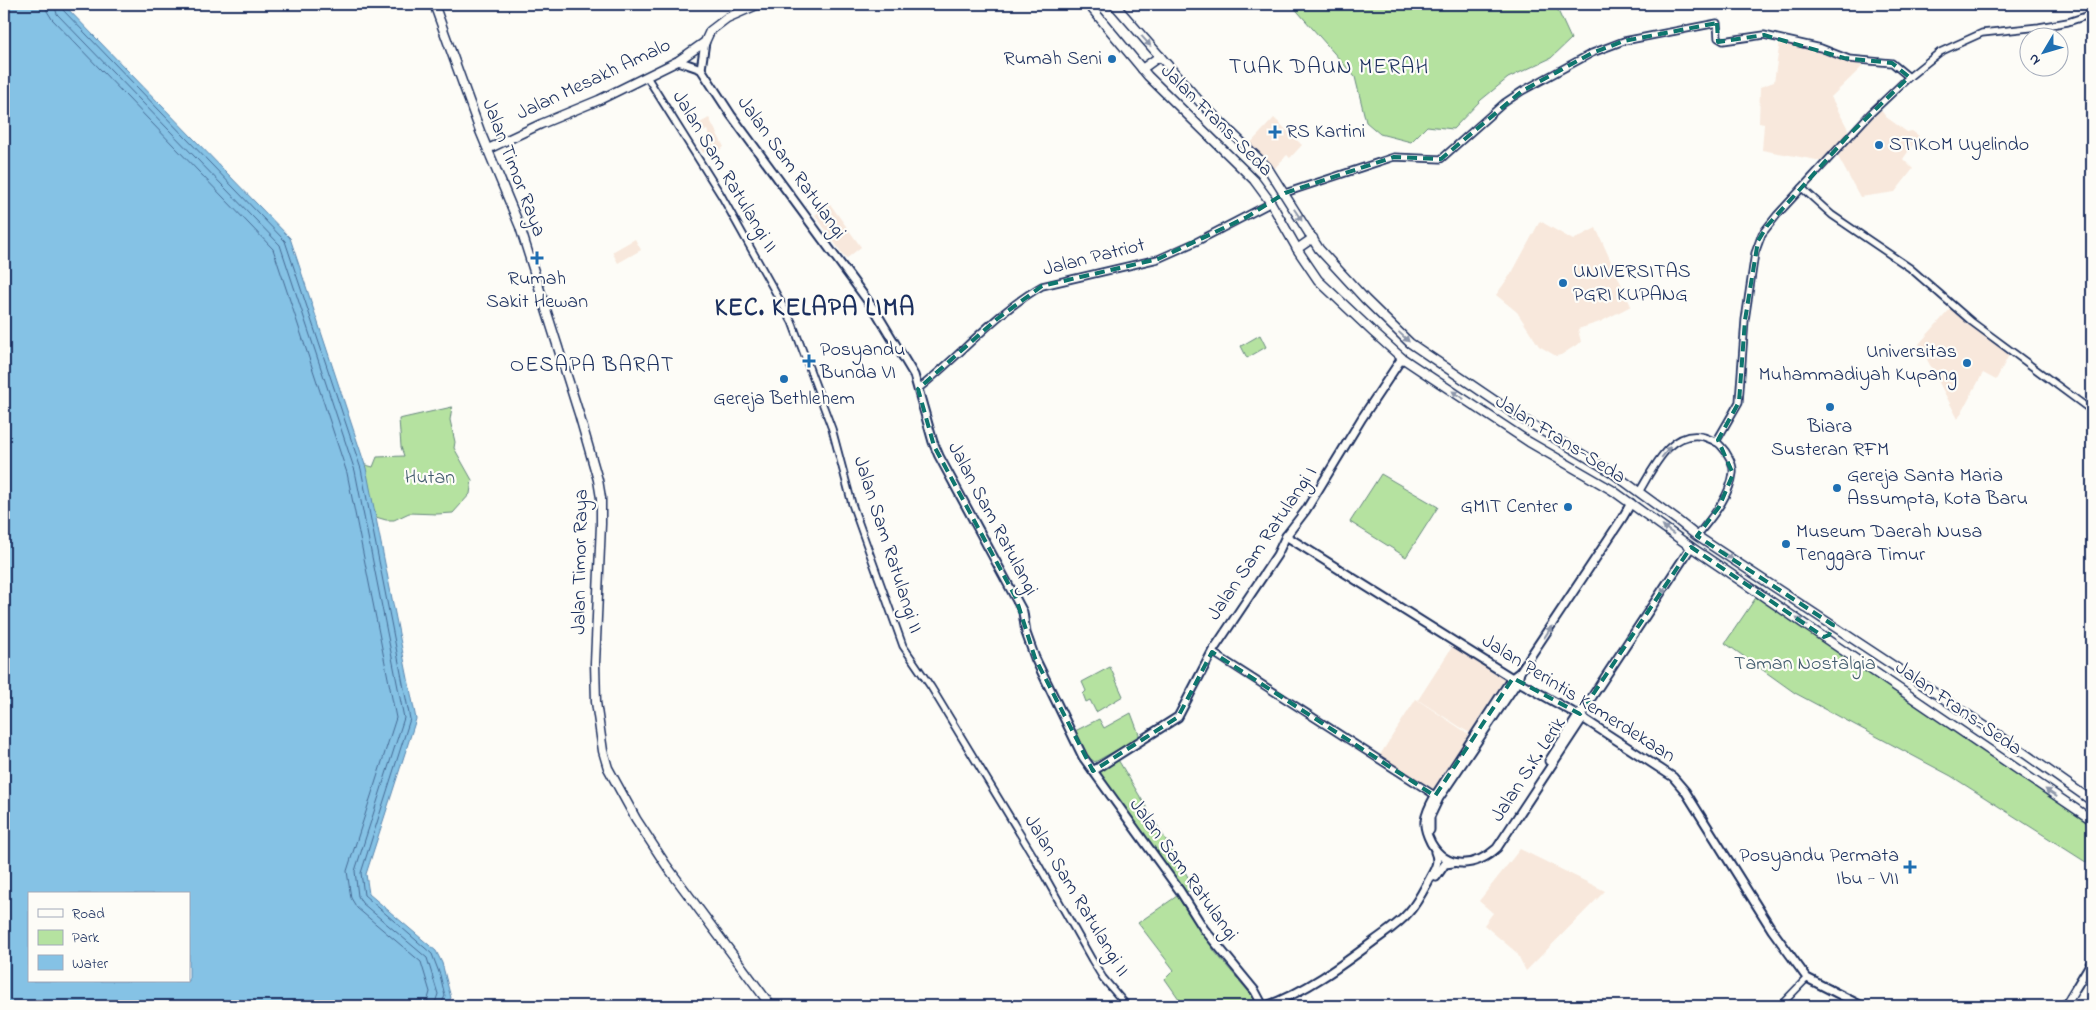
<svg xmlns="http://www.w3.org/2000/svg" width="2096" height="1010" font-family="'Indie Flower',sans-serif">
<rect width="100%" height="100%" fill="#fdfcf7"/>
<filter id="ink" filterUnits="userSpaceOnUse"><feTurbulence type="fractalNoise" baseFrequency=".02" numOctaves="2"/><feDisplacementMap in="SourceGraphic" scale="10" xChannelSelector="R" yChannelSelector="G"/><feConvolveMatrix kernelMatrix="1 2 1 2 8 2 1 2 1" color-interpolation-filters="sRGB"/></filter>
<g filter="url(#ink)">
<g fill="#f8e8dc">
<polygon points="1780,41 1824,52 1863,66 1831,97 1849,131 1822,161 1762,150 1764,124 1759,123 1760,87 1774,82"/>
<polygon points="1878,106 1886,117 1907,132 1912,131 1919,136 1903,159 1913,169 1895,192 1860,197 1836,153 1862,127"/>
<polygon points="709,118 724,147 714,153 711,148 703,153 700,148 712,141 707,130 702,132 698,124"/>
<polygon points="1274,118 1302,145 1290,158 1287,155 1272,171 1247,147"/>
<polygon points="830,204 861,247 846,259 815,215"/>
<polygon points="1540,221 1573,240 1596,228 1631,306 1600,322 1578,329 1581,342 1561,355 1556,356 1539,346 1517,312 1496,295 1513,271"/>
<polygon points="635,239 641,250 618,263 612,252"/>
<polygon points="1951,308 2010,353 1996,380 1983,373 1958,419 1919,344"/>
<polygon points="1454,644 1507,679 1471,734 1418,700"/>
<polygon points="1416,699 1470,735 1434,791 1380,755"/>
<polygon points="1520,849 1605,891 1526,971 1517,953 1484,925 1493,913 1479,901"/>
</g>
<g fill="#b5e2a0" stroke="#68887f">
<polygon points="1291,4 1555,4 1571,39 1551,58 1508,78 1481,100 1453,129 1427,126 1411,142 1380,134 1366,122 1355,77"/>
<polygon points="1260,335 1266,347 1247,358 1241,346"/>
<polygon points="452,407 450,420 455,442 454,448 472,480 470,494 453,513 437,514 409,513 394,520 386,520 352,510 355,462 373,467 377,457 404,456 401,447 399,419"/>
<polygon points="1381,474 1438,507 1406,557 1350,522"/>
<polygon points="1757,596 2092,825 2092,866 1951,776 1795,693 1725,643"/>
<polygon points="1110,667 1123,696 1096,712 1090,700 1086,702 1083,694 1086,691 1082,682"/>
<polygon points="1131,713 1140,737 1095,762 1088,757 1075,731 1099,719 1104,728"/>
<polygon points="1117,758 1194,887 1184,894 1098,771"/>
<polygon points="1177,896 1215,952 1253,997 1255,1006 1184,1006 1165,979 1174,970 1138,923"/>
</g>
<path fill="#85c2e5" stroke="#5b87af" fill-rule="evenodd" d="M 4,4 L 63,4 L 290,238 L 366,468 L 416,719 L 366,874 L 369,894 L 436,951 L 442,963 L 451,998 L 443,1006 L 4,1006 ZM 29,894 L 189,894 L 189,981 L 29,981 Z"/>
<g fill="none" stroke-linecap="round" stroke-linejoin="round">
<g stroke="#456a94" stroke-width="1">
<polyline points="46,4 47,11 52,19 273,249 347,473 396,718 347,871 351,898 357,908 421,962 430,992 426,1006"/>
<polyline points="54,4 57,14 280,245 355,471 404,718 355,871 358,896 362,903 427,958 438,994 434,1006"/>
<polyline points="60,4 62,9 285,241 361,469 410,719 361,873 364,895 432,954 440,975 445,996 440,1006"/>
</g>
<g stroke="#1b2f5e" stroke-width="9">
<g id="tertiary">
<polyline points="647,77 721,195 792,322 832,429 852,504 903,646 931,687 1034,857 1092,960 1103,978 1127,1006"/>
<polyline points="1802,188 1832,215 1910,268 1972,322 2092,411"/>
<polyline points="1285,193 1394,157 1441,159 1504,103 1522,91 1592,53 1624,41 1717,23 1718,38 1723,41 1764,35 1821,48 1849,59 1892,63 1909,77"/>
<path d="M 918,389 C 960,356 995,313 1042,286 L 1158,259 L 1196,242 L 1271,203"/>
<polyline points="1716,442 1739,402 1745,320 1755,253 1762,234 1777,215 1870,114 1909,77 1940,52 1982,33 2039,27 2068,22 2092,14"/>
<path d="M 1639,492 C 1653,469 1671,428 1704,437 C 1709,439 1717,441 1721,446 C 1727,452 1734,464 1733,473 C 1730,497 1711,518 1697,536"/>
<polyline points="1212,652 1439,798"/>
<polyline points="1780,1006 1807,978"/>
</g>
</g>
<g stroke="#1b2f5e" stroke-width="11">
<g id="secondary">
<polyline points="678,61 701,69 731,115 876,312 914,375 933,442 939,456 1023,612 1026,633 1035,658 1083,757 1180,891 1204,929 1255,991 1263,1006"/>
<polyline points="701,69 705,42"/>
<polyline points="1286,536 1512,678 1578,715 1673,777 1685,791 1772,930 1807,978 1862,1006"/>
<path d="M 1520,672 L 1512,678 L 1435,796 C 1431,803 1426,812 1425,821 C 1424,828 1428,837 1431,843 C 1447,871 1476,867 1497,848 L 1582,719 L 1584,709 L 1691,547"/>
<polyline points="1549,761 1580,713"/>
<polyline points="1093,771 1178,717 1212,652 1277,555 1286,536 1306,510 1362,418 1402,358"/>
<polyline points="1430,830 1430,817 1439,798 1518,681 1520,672 1623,517 1631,503"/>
<polyline points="1436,877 1445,864 1453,863"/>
<path d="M 1266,1006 C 1305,992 1341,966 1374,941 C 1386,932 1399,924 1409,912 C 1417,903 1423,891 1429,880 C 1434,870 1440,863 1435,852"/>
<polyline points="2065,1006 2092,961"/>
</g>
</g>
<g stroke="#1b2f5e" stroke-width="11">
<g id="primary">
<polyline points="1088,4 1148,76 1254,180 1271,203 1299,252 1318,280 1374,333 1402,358 1420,370 1529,442 1612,490 1691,547 2092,820"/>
<polyline points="1114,4 1200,102 1267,167 1319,249 1365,299 1410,343 1516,415 1610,471 1677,520 1697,536 1997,734 2092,801"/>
<polyline points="1142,69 1160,56"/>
<polyline points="488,149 541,124 599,100 678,61 705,42 710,31 727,18 759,4"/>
<polyline points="1297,249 1313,238"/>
</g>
</g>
<g stroke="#1b2f5e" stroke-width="11">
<polyline id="trunk" points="434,4 480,131 520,227 579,414 598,480 601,498 601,524 595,663 596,702 603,751 608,768 636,819 666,865 771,1006"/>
</g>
<use href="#tertiary" stroke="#fdfcf7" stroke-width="5.5"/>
<use href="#secondary" stroke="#fdfcf7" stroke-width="7"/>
<use href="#primary" stroke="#fdfcf7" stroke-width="8"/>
<use href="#trunk" stroke="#fdfcf7" stroke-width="8"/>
</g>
<defs><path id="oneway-solid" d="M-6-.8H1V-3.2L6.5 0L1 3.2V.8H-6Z" transform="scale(1.25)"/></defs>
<g fill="#8c96aa">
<use href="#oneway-solid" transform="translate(1146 41) rotate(48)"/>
<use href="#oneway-solid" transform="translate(1298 215) rotate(57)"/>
<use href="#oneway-solid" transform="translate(1404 337) rotate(43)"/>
<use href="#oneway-solid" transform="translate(1458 395) rotate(-146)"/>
<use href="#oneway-solid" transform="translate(1666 452) rotate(-51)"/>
<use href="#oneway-solid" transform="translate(1668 530) rotate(-144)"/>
<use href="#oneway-solid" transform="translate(1727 555) rotate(35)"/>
<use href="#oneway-solid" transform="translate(1665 588) rotate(124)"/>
<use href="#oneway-solid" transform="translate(1802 622) rotate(-146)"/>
<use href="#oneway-solid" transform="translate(1548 632) rotate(-57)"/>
<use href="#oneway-solid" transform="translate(2051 793) rotate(-146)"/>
</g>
</g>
<path fill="none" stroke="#0f766e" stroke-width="4" stroke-dasharray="10 6" stroke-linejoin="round" d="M 1717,23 L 1718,42 L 1764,35 L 1844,58 L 1892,63 L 1909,77 L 1847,137 L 1767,226 L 1758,241 L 1745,320 L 1739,402 L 1718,440 L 1733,474 L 1719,507 L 1697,536 L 1833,625 L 1829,635 L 1824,637 L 1691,547 L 1580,714 L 1513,678 L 1435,796 L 1212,652 L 1178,717 L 1093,771 L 1035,658 L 1016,598 L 934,446 L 918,389 L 997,319 L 1042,286 L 1158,259 L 1247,217 L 1285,193 L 1394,157 L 1441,159 L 1522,91 L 1592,53 L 1624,41 Z"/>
<g fill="#1f6fb2" stroke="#fdfcf7" stroke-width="2">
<circle cx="1112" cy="59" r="5"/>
<path d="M1272.5 124.5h5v5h5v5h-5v5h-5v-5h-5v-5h5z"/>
<circle cx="1879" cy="145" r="5"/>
<path d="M534.5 250.5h5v5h5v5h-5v5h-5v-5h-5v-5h5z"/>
<circle cx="1563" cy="283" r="5"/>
<path d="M806.5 353.5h5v5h5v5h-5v5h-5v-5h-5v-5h5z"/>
<circle cx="1967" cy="363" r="5"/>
<circle cx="784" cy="379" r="5"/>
<circle cx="1830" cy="407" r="5"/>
<circle cx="1837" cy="488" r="5"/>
<circle cx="1568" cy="507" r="5"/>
<circle cx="1786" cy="544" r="5"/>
<path d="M1907.5 859.5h5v5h5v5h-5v5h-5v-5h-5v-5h5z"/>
</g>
<g text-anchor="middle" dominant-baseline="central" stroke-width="4.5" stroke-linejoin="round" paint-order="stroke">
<g font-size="20" fill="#1b2f5e" stroke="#fdfcf7" text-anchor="start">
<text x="1102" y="59" text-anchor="end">Rumah Seni</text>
<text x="1286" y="132">RS Kartini</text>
<text x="1889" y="145">STIKOM Uyelindo</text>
<text x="1573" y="272">UNIVERSITAS<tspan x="1573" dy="23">PGRI KUPANG</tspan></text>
<text x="537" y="279" text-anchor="middle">Rumah<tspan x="537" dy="23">Sakit Hewan</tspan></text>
<text x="820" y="350">Posyandu<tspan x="820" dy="23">Bunda VI</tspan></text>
<text x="1957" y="352" text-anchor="end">Universitas<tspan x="1957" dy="23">Muhammadiyah Kupang</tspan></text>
<text x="784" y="399" text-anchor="middle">Gereja Bethlehem</text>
<text x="1830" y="427" text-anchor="middle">Biara<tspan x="1830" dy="23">Susteran RFM</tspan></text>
<text x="1847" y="476">Gereja Santa Maria<tspan x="1847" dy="23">Assumpta, Kota Baru</tspan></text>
<text x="1558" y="507" text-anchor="end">GMIT Center</text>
<text x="1796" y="532">Museum Daerah Nusa<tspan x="1796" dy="23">Tenggara Timur</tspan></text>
<text x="1899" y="856" text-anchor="end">Posyandu Permata<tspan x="1899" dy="23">Ibu - VII</tspan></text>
</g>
<g font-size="20" fill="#1b2f5e" stroke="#fdfcf7">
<text transform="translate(594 80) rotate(-25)">Jalan Mesakh Amalo</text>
<text transform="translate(1216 121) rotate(45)">Jalan Frans-Seda</text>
<text transform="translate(513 168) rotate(69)">Jalan Timor Raya</text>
<text transform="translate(791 168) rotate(54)">Jalan Sam Ratulangi</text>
<text transform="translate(724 172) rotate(59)">Jalan Sam Ratulangi II</text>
<text transform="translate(1094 258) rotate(-14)">Jalan Patriot</text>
<text transform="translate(1560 440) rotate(32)">Jalan Frans-Seda</text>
<text transform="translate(992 519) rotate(62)">Jalan Sam Ratulangi</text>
<text transform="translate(1263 544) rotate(-56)">Jalan Sam Ratulangi I</text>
<text transform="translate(887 545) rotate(72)">Jalan Sam Ratulangi II</text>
<text transform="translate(581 562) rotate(-89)">Jalan Timor Raya</text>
<text transform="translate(1578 699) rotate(32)">Jalan Perintis Kemerdekaan</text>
<text transform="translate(1958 709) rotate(35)">Jalan Frans-Seda</text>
<text transform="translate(1529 770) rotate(-57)">Jalan S.K. Lerik</text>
<text transform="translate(1183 870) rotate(54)">Jalan Sam Ratulangi</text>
<text transform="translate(1076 896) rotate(59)">Jalan Sam Ratulangi II</text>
</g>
<g font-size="20" fill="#425c6e" stroke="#fdfcf7">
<text x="430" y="478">Hutan</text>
<text x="1805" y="664">Taman Nostalgia</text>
</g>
<g font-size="22" letter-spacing="1" fill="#1b2f5e" stroke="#fdfcf7">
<text x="1329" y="68">TUAK DAUN MERAH</text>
<text x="592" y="366">OESAPA BARAT</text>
</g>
<g font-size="25" font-weight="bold" letter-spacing="1" fill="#1b2f5e" stroke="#fdfcf7">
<text x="815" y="309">KEC. KELAPA LIMA</text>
</g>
</g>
<rect width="2096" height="1010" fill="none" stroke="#fdfcf7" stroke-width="20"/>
<rect x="10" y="10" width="2076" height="990" fill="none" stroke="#1b2f5e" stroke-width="2" filter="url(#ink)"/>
<rect x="28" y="892" width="162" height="90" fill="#fdfcf7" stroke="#a3aaba"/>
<rect x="38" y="909" width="25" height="8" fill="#fdfcf7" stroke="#a3aaba"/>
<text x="72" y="918" font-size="15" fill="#1b2f5e">Road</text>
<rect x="38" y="930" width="25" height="15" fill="#b5e2a0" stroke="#a3aaba"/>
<text x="72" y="942" font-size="15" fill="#1b2f5e">Park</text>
<rect x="38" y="955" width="25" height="15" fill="#85c2e5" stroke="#a3aaba"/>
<text x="72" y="968" font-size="15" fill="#1b2f5e">Water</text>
<g transform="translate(2044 52) rotate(232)"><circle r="24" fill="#fdfcf7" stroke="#a3aaba"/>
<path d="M0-4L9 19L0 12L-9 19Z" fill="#1f6fb2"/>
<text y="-8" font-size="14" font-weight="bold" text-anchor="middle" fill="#1b2f5e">N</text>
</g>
</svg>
